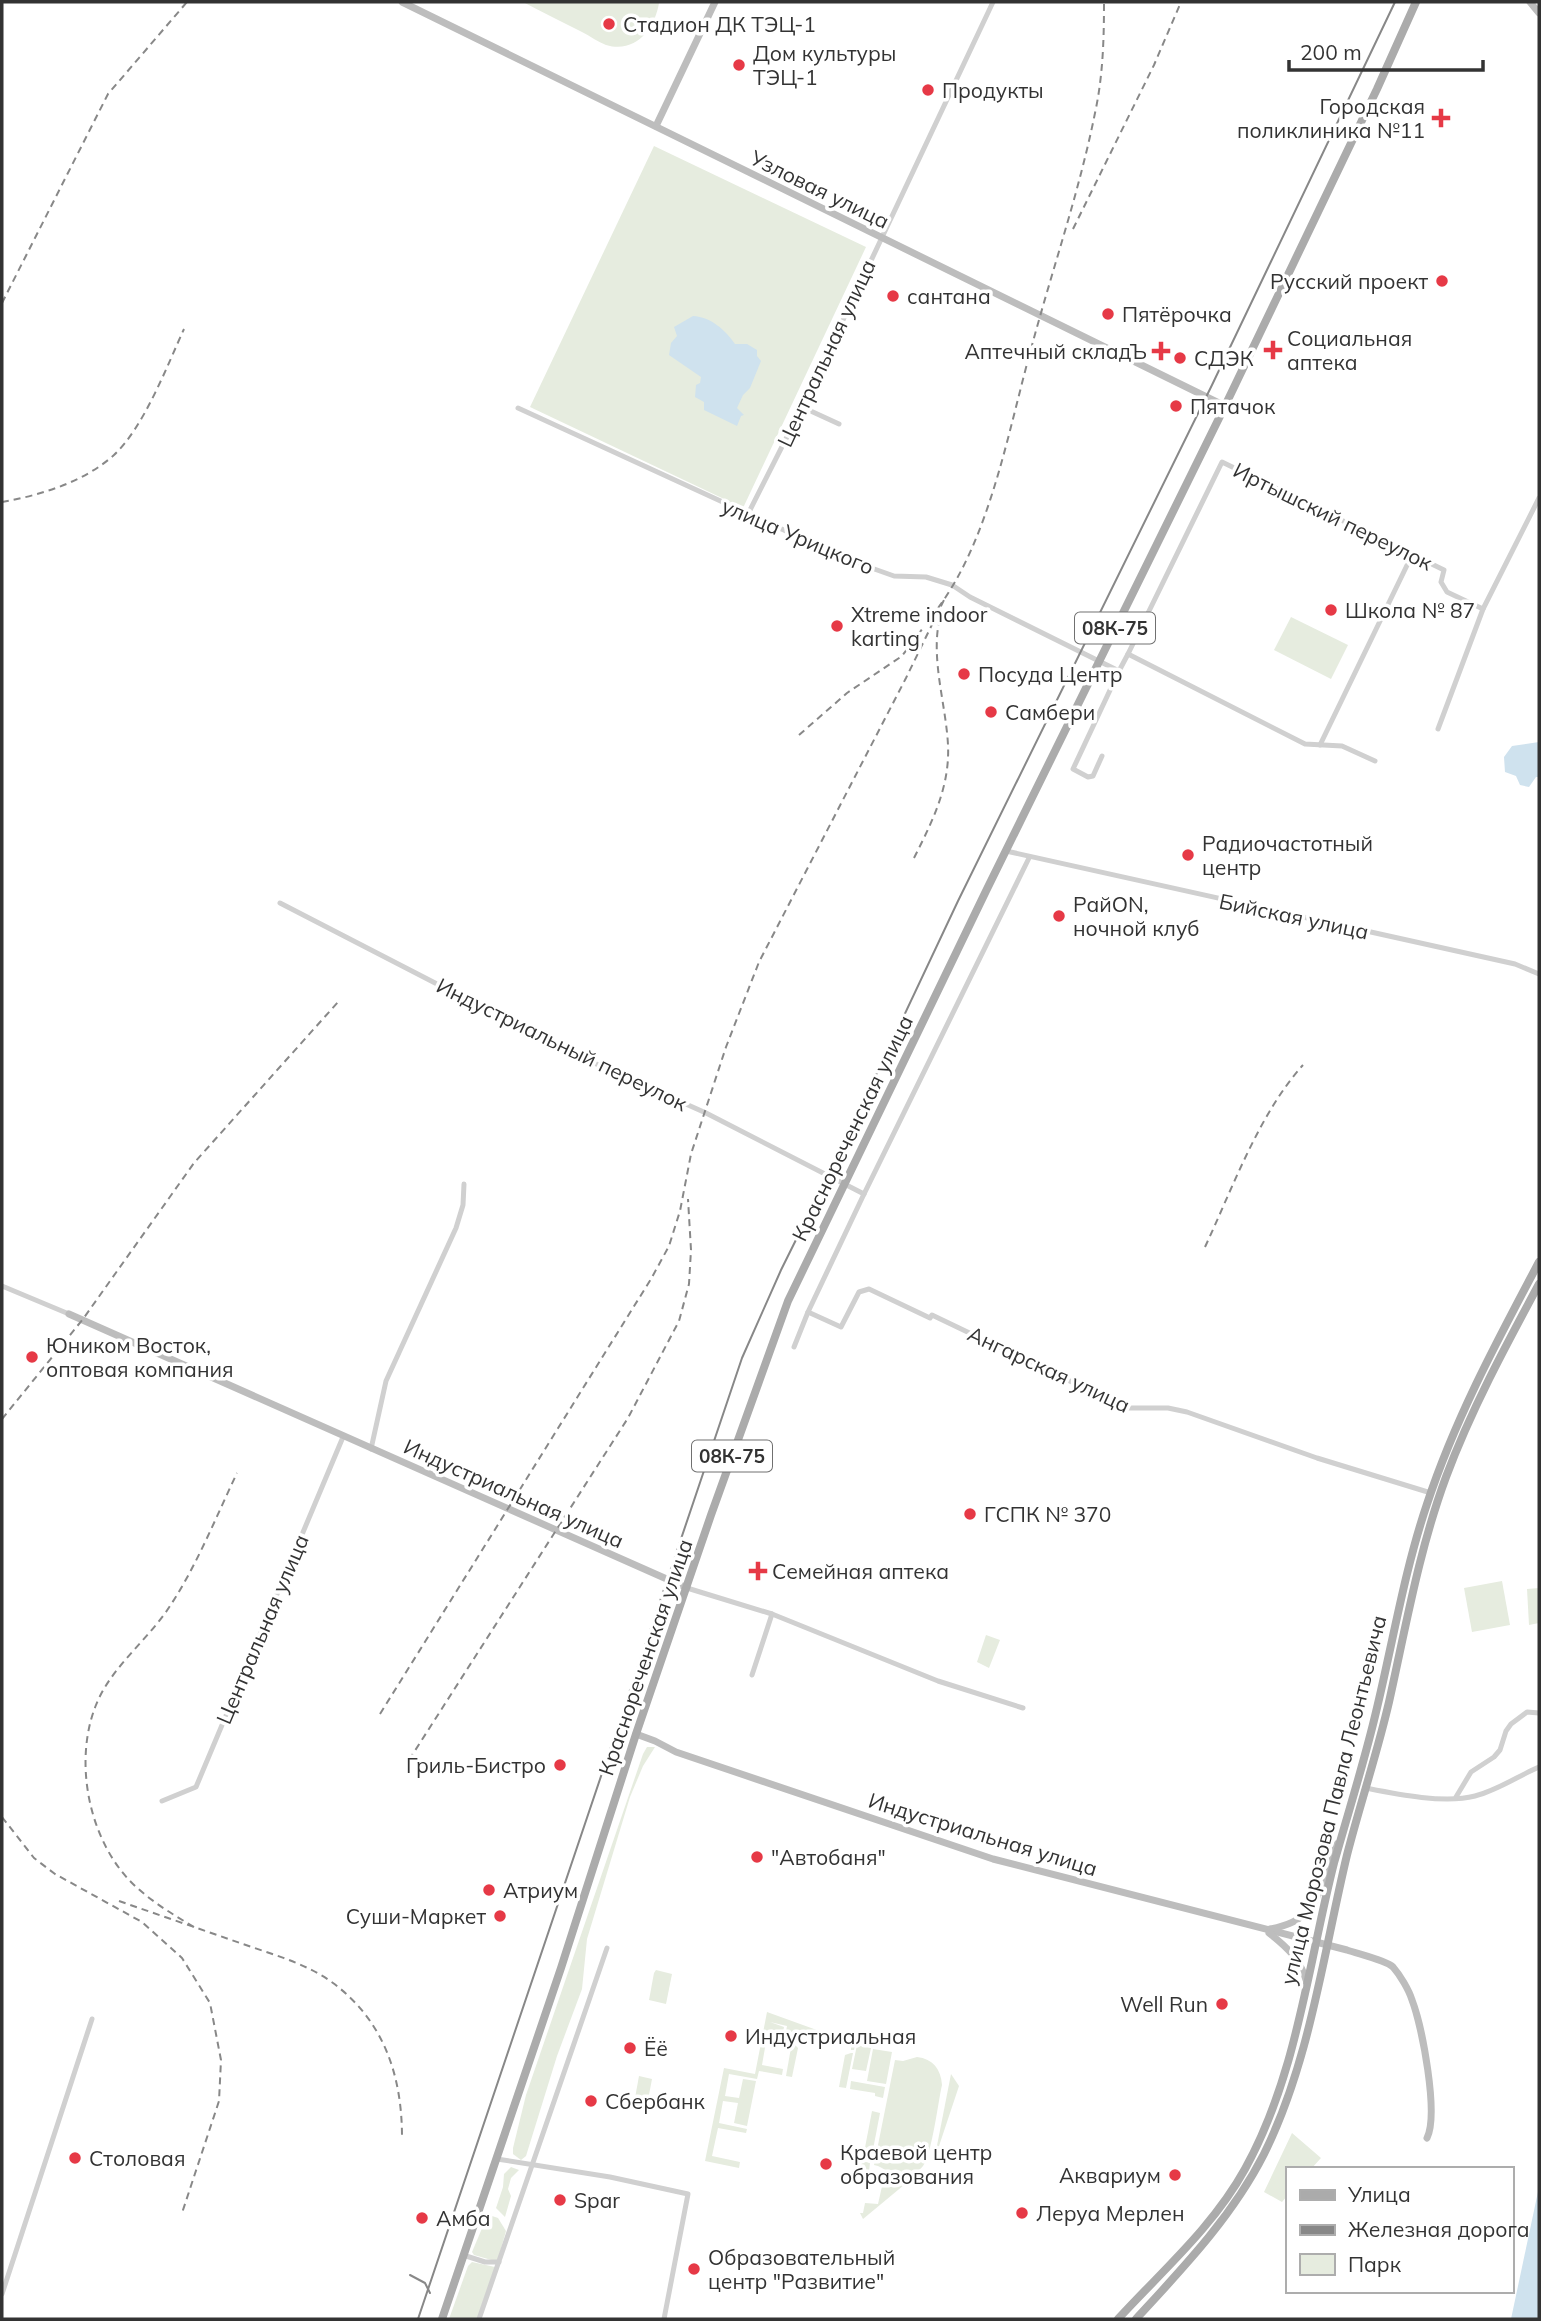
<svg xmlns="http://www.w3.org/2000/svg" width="1541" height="2321" font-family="Mulish,sans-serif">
<rect width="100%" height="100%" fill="#fff"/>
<g fill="#e6ecdf">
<path d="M 523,2 L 659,2 L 659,3 C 655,28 636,54 606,45 C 598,42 590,36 582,32 C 562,22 542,12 523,2 Z"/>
<polygon points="654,146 866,247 743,508 530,407"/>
<polygon points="1291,617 1348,645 1331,679 1274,650"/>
<polygon points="1502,1581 1510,1625 1472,1632 1464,1588"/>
<polygon points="1539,1588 1539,1623 1529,1625 1527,1589"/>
<polygon points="986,1635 1000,1640 989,1668 977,1662"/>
<polygon points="647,1747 655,1747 643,1766 630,1797 587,1939 582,1989 557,2056 526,2156 521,2160 513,2154 513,2148 526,2095 643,1754"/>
<polygon points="656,1970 672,1974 666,2004 649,2000 654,1973"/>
<polygon points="767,2012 825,2033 856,2040 854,2050 851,2050 851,2045 847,2042 839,2045 831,2043 830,2037 825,2034 819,2035 816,2040 808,2040 802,2035 795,2039 785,2037 787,2026 770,2022 784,2027 783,2032 769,2029 783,2034 782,2038 767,2036 767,2039 781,2041 781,2044 766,2042 762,2065 783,2069 782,2075 759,2071 757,2079 729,2074 725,2096 739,2098 743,2079 756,2081 747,2126 734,2123 738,2103 723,2101 719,2123 747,2129 746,2133 718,2128 712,2156 740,2162 739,2168 705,2161 724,2068 755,2074"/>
<polygon points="792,2042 798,2048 792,2077 786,2076"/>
<polygon points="857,2045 871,2048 866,2071 852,2069"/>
<polygon points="873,2049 892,2052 886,2084 867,2081"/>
<polygon points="851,2053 853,2053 846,2088 839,2087 845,2055"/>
<path d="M 917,2057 C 933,2059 941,2069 942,2085 C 938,2102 932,2154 923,2166 C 918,2172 911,2176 904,2177 C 891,2177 885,2167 874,2165 L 895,2060 L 903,2061 Z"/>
<polygon points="951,2074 959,2086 934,2161"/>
<polygon points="639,2076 652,2079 648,2100 635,2098"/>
<polygon points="851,2081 885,2087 883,2098 875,2096 875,2093 850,2089"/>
<polygon points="872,2111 880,2113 871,2160 863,2158"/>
<polygon points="1292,2133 1321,2158 1311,2169 1287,2169 1287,2196 1282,2202 1264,2192"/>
<polygon points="862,2161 870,2163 869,2172 910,2180 863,2219 860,2213 863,2213 865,2203 878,2204 883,2182 860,2177"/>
<polygon points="511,2167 519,2170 511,2178 508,2189 511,2196 505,2217 496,2208 503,2187 504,2174"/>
<polygon points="492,2216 498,2218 506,2231 498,2259 495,2261 474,2255 472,2252 483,2226"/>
<polygon points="472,2262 495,2267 477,2319 449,2319 468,2266"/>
</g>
<g fill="#cfe2ee">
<path d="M 693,316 C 711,317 725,330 735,344 L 747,344 L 757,350 L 757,356 L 761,361 L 750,388 L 743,395 L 737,408 L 744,415 L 741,416 L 737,426 L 704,410 L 704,402 L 695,397 L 696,385 L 700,383 L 701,377 L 669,355 L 671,343 L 677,336 L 674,327 Z"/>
<polygon points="1539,742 1539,777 1536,777 1529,787 1520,785 1516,776 1505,772 1504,757 1512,746"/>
<polygon points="1539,2187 1539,2319 1511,2319"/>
</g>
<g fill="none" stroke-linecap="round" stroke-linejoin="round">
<g stroke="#d0d0d0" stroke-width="5">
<polyline points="802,407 839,424"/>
<polyline points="518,408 849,560 894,576 926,577 952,585 970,597 1119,671 1128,654 1305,744 1342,746 1375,761"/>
<polyline points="748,514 802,407 993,2"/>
<polyline points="1128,654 1222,462 1444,570 1441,582 1447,592 1483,609"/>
<polyline points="1438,729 1483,609 1539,498"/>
<polyline points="1320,745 1412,555"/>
<polyline points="1102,756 1093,776 1088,777 1073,769 1119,671"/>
<polyline points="1006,851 1515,964 1539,974"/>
<polyline points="280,903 565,1050 706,1113 864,1194"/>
<polyline points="2,1286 69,1314"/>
<polyline points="808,1312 841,1327 859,1292 869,1289 930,1318 932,1315 1126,1408 1168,1408 1187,1412 1317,1458 1431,1493"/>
<polyline points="794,1347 808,1312 864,1194 1029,858"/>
<polyline points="371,1449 386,1381 456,1228 463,1205 464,1184"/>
<polyline points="687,1588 772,1614 938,1681 1023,1708"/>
<polyline points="752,1675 772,1614"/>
<path d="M 1366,1788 C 1396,1794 1444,1804 1475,1796 C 1498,1790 1518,1776 1539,1767"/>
<polyline points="1456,1797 1471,1772 1494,1757 1500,1750 1506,1731 1511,1724 1527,1712 1539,1713"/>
<polyline points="162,1801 196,1787 343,1437"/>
<polyline points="497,2159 610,2177 688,2194 664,2319"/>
<polyline points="463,2255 485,2262 499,2262"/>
<polyline points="2,2294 92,2019"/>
<polyline points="479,2319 607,1948"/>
</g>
<g stroke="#bdbdbd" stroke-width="7">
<polyline points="402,2 1225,406"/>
<polyline points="1530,2 1539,13"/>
<polyline points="656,126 715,2"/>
<polyline points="69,1314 687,1588"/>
<path d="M 636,1734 L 655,1741 L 676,1752 L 993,1859 L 1347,1950 C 1358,1954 1385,1960 1393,1967 C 1400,1975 1409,1990 1412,2000 C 1422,2026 1439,2114 1427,2138"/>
<path d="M 1270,1929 C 1325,1919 1316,1886 1337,1844"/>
<path d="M 1269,1933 C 1287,1947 1301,1960 1307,1983"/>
</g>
<g stroke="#ababab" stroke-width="8">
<polyline points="442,2319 561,1968 636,1734 711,1515 788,1301 986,891 1225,406 1377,89 1416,2"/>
<path d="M 1118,2319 C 1162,2271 1213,2227 1245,2169 C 1297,2075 1308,1965 1334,1863 C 1348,1813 1364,1763 1376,1712 C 1393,1642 1404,1572 1427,1504 C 1455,1419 1497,1341 1539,1262"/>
<path d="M 1136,2319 C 1183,2268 1232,2217 1264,2154 C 1310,2061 1323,1955 1347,1855 C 1360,1804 1377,1754 1389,1702 C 1406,1626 1419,1550 1446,1477 C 1471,1410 1505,1347 1539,1284"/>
</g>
<g stroke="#888" stroke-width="2">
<polyline points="410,2275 425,2283 430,2293"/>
<polyline points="418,2319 742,1358 781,1270 844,1143 958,901 1212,385 1395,2"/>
</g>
<g stroke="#888" stroke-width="2" stroke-dasharray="7 5" stroke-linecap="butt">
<polyline points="1073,229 1154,65 1181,2"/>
<polyline points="2,303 108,94 187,2"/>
<path d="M 2,502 C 41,495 84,482 114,455 C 144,427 167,366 184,329"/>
<path d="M 938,608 C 990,538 1008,432 1031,349 C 1052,270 1079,193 1095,113 C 1103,76 1104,39 1104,2"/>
<polyline points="799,735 847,693 902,656 923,628"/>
<path d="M 914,858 C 932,822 950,787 948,745 C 946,704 930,658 940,617"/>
<path d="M 1205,1247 C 1233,1187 1259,1114 1303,1065"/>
<polyline points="2,1419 83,1319 194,1163 338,1002"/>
<polyline points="380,1714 651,1279 669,1246 680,1211 691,1154 726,1047 759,962 906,678 944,600"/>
<polyline points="409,1760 628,1418 679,1321 689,1284 691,1250 688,1199"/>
<polyline points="2,1817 34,1858 55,1874 142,1922 182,1958 210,2003 221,2060 219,2101 182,2213"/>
<path d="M 119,1901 C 159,1915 200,1929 240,1943 C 271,1954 306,1963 333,1983 C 384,2021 402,2076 402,2137"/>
<path d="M 194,1927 C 172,1914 152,1902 133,1884 C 89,1841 73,1762 96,1705 C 111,1667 148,1640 170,1606 C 197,1565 216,1517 237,1473"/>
</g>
</g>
<g fill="#e63946" stroke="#fff" stroke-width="2.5">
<circle cx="609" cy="24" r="7"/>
<circle cx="739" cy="65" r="7"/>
<circle cx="928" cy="90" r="7"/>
<path d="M1437.5 107.5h7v7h7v7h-7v7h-7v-7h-7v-7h7z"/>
<circle cx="1442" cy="281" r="7"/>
<circle cx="893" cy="296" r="7"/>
<circle cx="1108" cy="314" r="7"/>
<path d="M1269.5 339.5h7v7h7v7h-7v7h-7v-7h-7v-7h7z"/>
<path d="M1157.5 340.5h7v7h7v7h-7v7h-7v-7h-7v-7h7z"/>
<circle cx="1180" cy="358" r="7"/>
<circle cx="1176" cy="406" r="7"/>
<circle cx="1331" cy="610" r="7"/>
<circle cx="837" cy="626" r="7"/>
<circle cx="964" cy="674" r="7"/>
<circle cx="991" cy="712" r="7"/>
<circle cx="1188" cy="855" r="7"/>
<circle cx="1059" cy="916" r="7"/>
<circle cx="32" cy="1357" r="7"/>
<circle cx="970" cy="1514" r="7"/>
<path d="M754.5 1560.5h7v7h7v7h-7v7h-7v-7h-7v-7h7z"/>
<circle cx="560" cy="1765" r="7"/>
<circle cx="757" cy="1857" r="7"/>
<circle cx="489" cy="1890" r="7"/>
<circle cx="500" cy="1916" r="7"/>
<circle cx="1222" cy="2004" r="7"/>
<circle cx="731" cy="2036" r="7"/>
<circle cx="630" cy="2048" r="7"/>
<circle cx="591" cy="2101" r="7"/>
<circle cx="75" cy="2158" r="7"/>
<circle cx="826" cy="2164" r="7"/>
<circle cx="1175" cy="2175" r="7"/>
<circle cx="560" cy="2200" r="7"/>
<circle cx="1022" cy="2213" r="7"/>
<circle cx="422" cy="2218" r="7"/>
<circle cx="694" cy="2269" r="7"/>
</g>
<g text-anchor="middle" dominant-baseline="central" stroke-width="7" stroke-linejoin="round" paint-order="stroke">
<g fill="#fff" stroke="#707070" stroke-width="2">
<rect x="1075" y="612.5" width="80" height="31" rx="5"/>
<rect x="692" y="1440.5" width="80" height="31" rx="5"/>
</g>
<g font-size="19" font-weight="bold" fill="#333">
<text x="1115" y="628">08К-75</text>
<text x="732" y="1456">08К-75</text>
</g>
<g font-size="21" fill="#333" stroke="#fff" text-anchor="start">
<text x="623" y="24">Стадион ДК ТЭЦ-1</text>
<text x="753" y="53">Дом культуры<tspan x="753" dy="24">ТЭЦ-1</tspan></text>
<text x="942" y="90">Продукты</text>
<text x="1425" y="106" text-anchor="end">Городская<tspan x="1425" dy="24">поликлиника №11</tspan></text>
<text x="1428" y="281" text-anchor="end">Русский проект</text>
<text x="907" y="296">сантана</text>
<text x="1122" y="314">Пятёрочка</text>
<text x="1287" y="338">Социальная<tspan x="1287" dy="24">аптека</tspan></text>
<text x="1147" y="351" text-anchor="end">Аптечный складЪ</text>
<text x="1194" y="358">СДЭК</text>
<text x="1190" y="406">Пятачок</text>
<text x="1345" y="610">Школа № 87</text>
<text x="851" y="614">Xtreme indoor<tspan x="851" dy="24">karting</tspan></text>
<text x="978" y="674">Посуда Центр</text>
<text x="1005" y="712">Самбери</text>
<text x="1202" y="843">Радиочастотный<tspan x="1202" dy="24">центр</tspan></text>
<text x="1073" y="904">РайON,<tspan x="1073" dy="24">ночной клуб</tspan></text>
<text x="46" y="1345">Юником Восток,<tspan x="46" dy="24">оптовая компания</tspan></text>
<text x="984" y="1514">ГСПК № 370</text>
<text x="772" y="1571">Семейная аптека</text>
<text x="546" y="1765" text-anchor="end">Гриль-Бистро</text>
<text x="771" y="1857">"Автобаня"</text>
<text x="503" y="1890">Атриум</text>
<text x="486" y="1916" text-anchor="end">Суши-Маркет</text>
<text x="1208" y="2004" text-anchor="end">Well Run</text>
<text x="745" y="2036">Индустриальная</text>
<text x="644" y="2048">Ёё</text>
<text x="605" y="2101">Сбербанк</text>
<text x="840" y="2152">Краевой центр<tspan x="840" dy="24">образования</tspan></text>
<text x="89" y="2158">Столовая</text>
<text x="1161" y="2175" text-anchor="end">Аквариум</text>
<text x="574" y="2200">Spar</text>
<text x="1036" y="2213">Леруа Мерлен</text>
<text x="436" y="2218">Амба</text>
<text x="708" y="2257">Образовательный<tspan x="708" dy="24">центр "Развитие"</tspan></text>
</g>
<g font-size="21" fill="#333" stroke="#fff">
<text transform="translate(820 189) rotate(26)">Узловая улица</text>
<text transform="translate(826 353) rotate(-65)">Центральная улица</text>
<text transform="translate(1333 516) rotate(26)">Иртышский переулок</text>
<text transform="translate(798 536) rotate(23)">улица Урицкого</text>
<text transform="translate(1294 916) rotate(12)">Бийская улица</text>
<text transform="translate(562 1044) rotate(26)">Индустриальный переулок</text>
<text transform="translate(852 1128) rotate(-64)">Краснореченская улица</text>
<text transform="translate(1049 1369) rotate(25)">Ангарская улица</text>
<text transform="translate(514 1493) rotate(24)">Индустриальная улица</text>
<text transform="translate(262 1629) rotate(-67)">Центральная улица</text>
<text transform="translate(645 1657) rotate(-71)">Краснореченская улица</text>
<text transform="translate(1333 1800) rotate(-76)">улица Морозова Павла Леонтьевича</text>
<text transform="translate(983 1834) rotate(17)">Индустриальная улица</text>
</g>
</g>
<rect width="1541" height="2321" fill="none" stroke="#333333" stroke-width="7"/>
<rect x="1286" y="2167" width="228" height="126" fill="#ffffff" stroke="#adadad" stroke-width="2"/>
<rect x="1300" y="2190" width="35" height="10" fill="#ababab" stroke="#adadad" stroke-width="2"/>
<text x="1348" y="2202" font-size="21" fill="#333333">Улица</text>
<rect x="1300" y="2225" width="35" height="10" fill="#888888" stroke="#adadad" stroke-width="2"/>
<text x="1348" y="2237" font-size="21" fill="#333333">Железная дорога</text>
<rect x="1300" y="2254" width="35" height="21" fill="#e6ecdf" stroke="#adadad" stroke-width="2"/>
<text x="1348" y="2272" font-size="21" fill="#333333">Парк</text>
<path d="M1289 60v10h194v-10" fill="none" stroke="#333333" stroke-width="3.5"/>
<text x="1300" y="60" font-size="21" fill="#333333" stroke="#ffffff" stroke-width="5" paint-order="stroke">200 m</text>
</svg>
